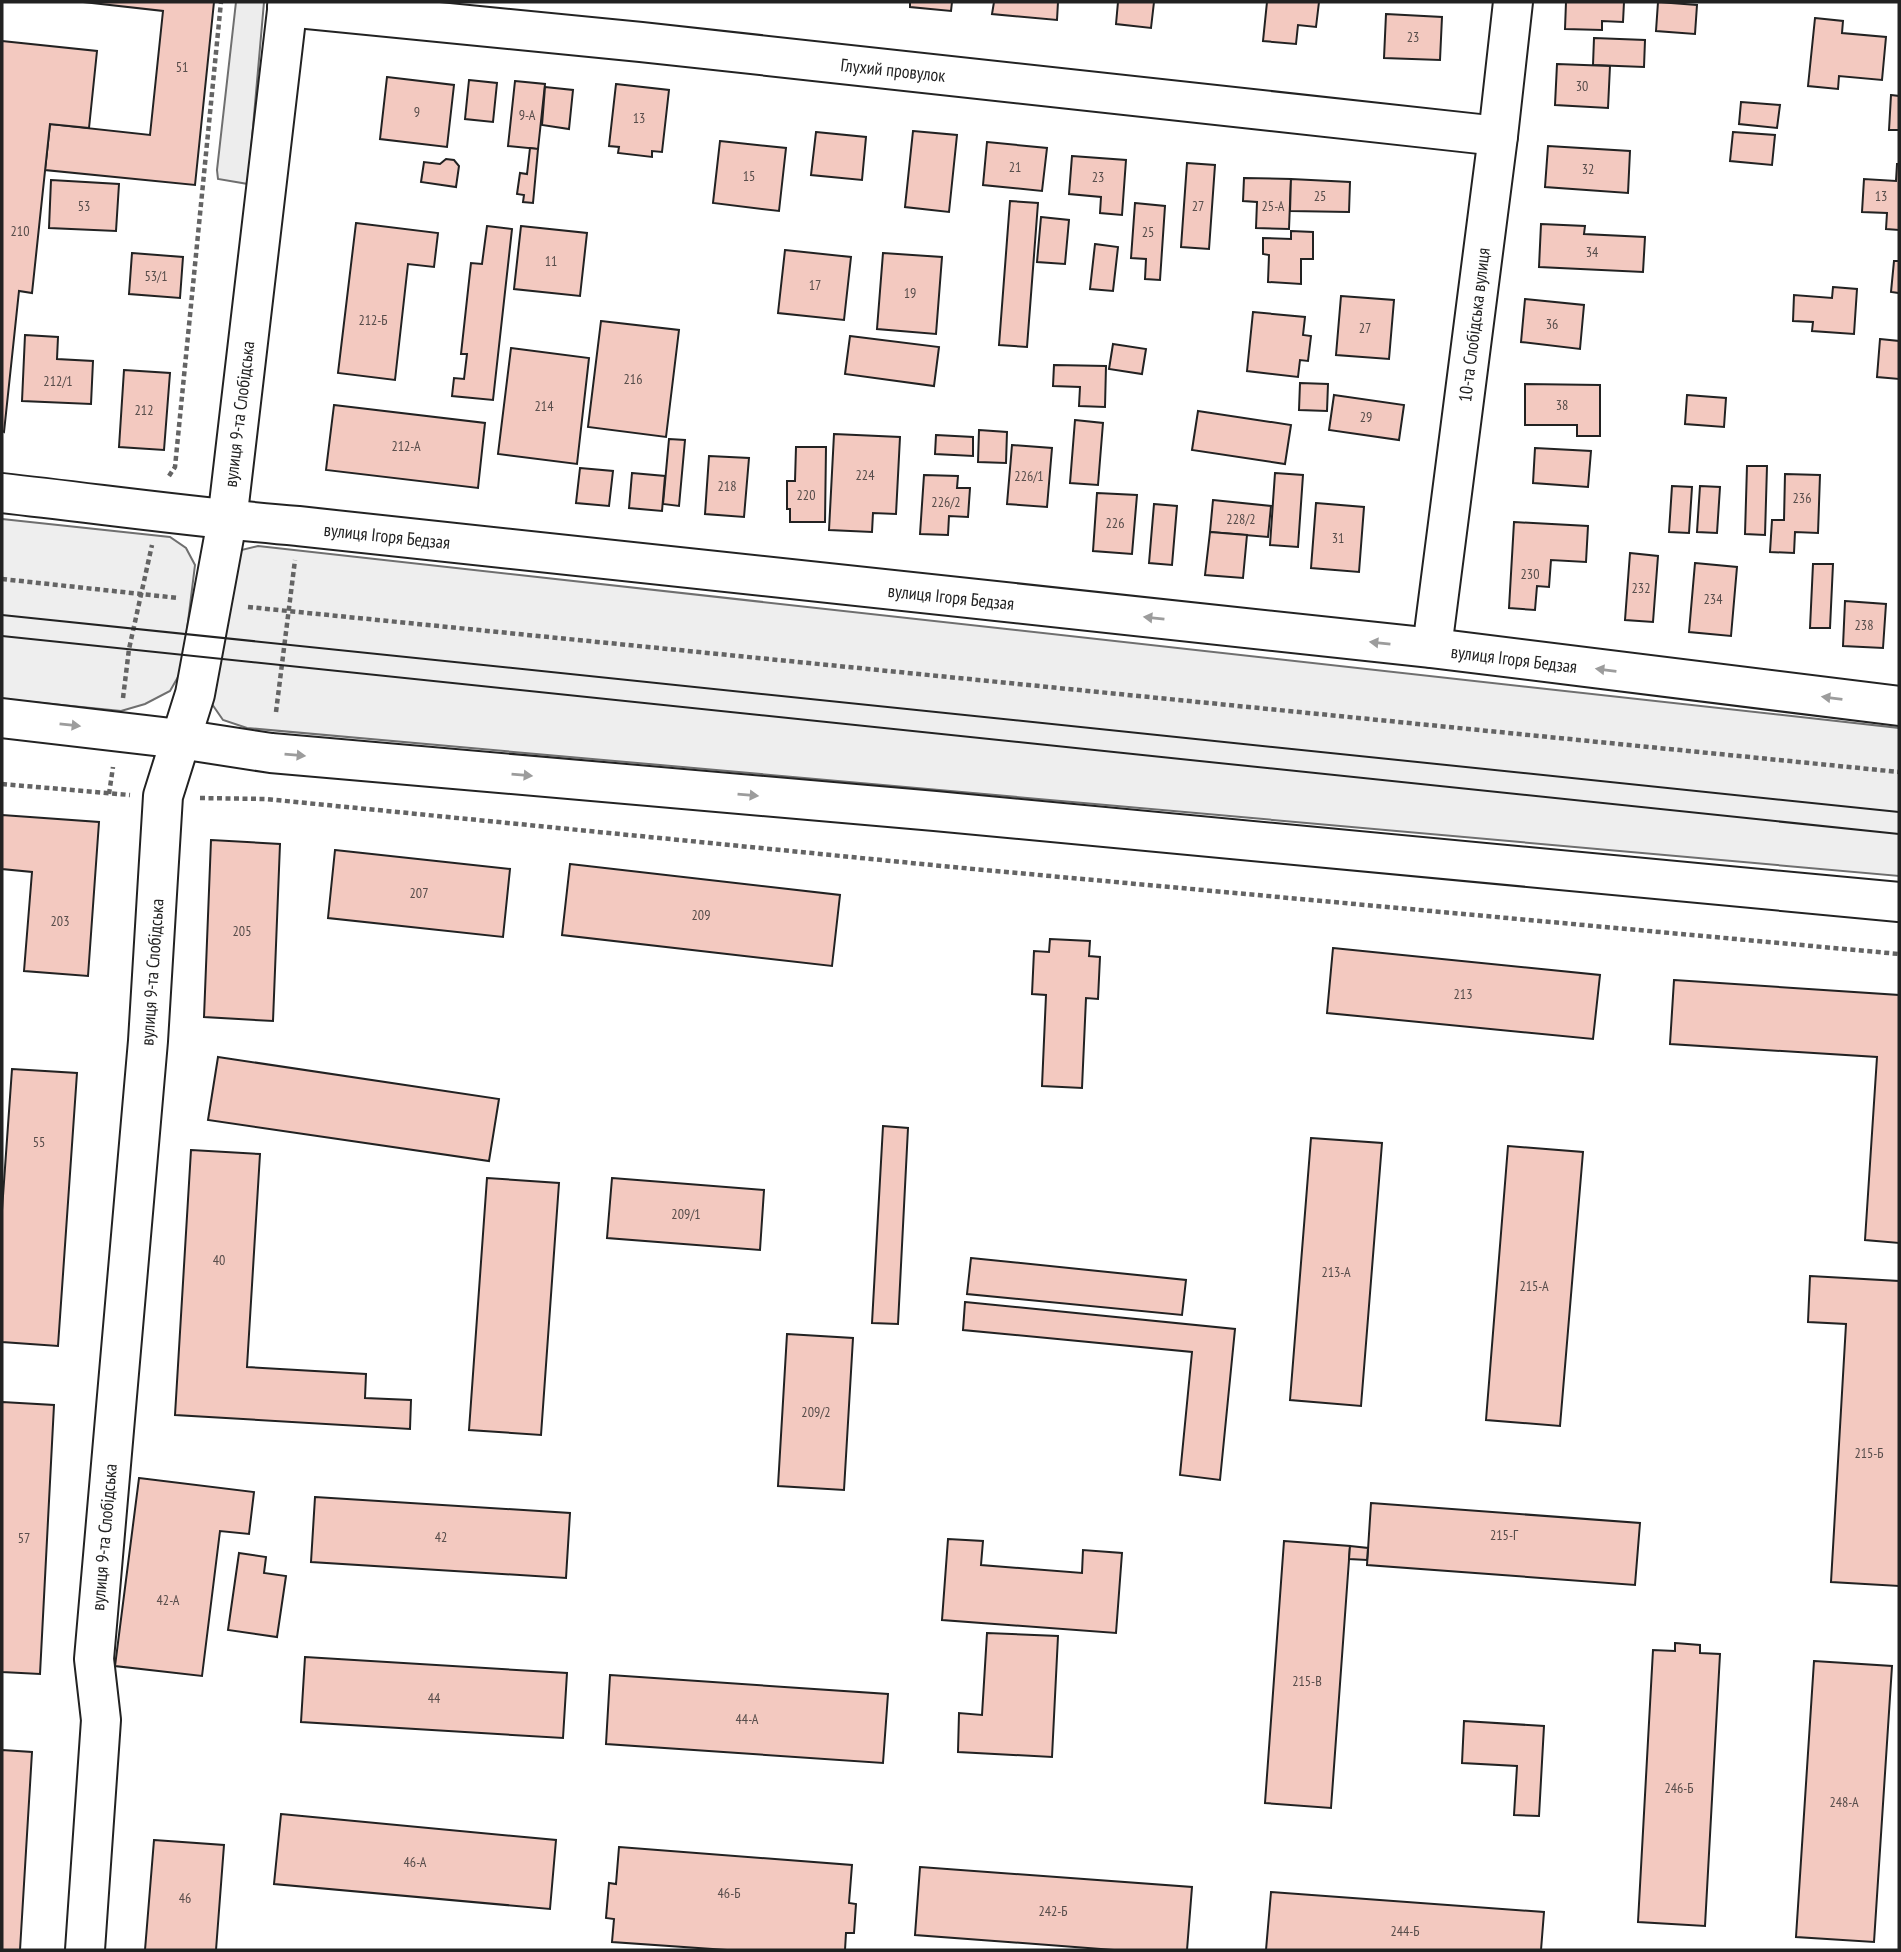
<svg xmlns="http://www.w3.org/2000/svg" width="1901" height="1952" font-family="'PT Sans Narrow',sans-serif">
<rect width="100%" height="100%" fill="#fff"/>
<g fill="#eee" stroke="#6f6f6f" stroke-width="2">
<polygon points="2,519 170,537 186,548 195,565 182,670 170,691 145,704 121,711 2,699"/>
<polygon points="258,546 1899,728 1899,876 247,728 223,720 203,691 233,552"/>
</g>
<polygon fill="#ededed" stroke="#6f6f6f" stroke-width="2" points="236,2 264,2 248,184 218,179 217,170"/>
<g fill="#f3c9c0" stroke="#222" stroke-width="2">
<polygon points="83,2 214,2 195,185 45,170 50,124 150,135 163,11"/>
<polygon points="910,2 952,2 951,11 910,7"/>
<polygon points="994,2 1058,2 1057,20 992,14"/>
<polygon points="1118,2 1154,2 1151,28 1116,24"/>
<polygon points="1267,2 1319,2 1316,27 1298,25 1296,44 1263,41"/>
<polygon points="1566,2 1624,2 1623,22 1602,21 1602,30 1565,29"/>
<polygon points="1658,2 1697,5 1695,34 1656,31"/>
<polygon points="1386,14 1442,17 1440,60 1384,58"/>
<polygon points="1815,18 1843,21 1842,33 1886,37 1882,80 1839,76 1838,89 1808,86"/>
<polygon points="1594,38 1645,40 1644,67 1593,65"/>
<polygon points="2,41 97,51 89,128 50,124 32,293 19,291 4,432 2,431"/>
<polygon points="1557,64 1610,66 1608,108 1555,105"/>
<polygon points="387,77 454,85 447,147 380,139"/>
<polygon points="469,80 497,83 493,122 465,119"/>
<polygon points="515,81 545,84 538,149 508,146"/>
<polygon points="616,84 669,90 662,152 652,151 652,157 618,153 619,147 609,146"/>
<polygon points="545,87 573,90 569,129 542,125"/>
<polygon points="1891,95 1899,96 1899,130 1889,130"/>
<polygon points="1741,102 1780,105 1777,128 1739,124"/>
<polygon points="913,131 957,135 949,212 905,207"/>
<polygon points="816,132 866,137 862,180 811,175"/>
<polygon points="1733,132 1775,135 1772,165 1730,161"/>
<polygon points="720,141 786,148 779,211 713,203"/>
<polygon points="987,142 1047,148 1042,191 983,185"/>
<polygon points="1548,146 1630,151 1628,193 1545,187"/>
<polygon points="530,148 538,149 533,203 523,202 524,195 517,194 520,173 527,174"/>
<polygon points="1072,156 1126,160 1122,215 1100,213 1101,197 1069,194"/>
<polygon points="446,159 454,160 459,166 456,187 421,182 424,162 440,164"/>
<polygon points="1187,163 1215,165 1209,249 1181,247"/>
<polygon points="1897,164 1899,164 1899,230 1886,229 1887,213 1862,212 1864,179 1896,181"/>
<polygon points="1244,178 1291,179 1289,229 1256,228 1257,202 1243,201"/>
<polygon points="1291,179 1350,182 1349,212 1290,211"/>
<polygon points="51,180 119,184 116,231 49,228"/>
<polygon points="1010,201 1038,203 1027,347 999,345"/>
<polygon points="1135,203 1165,206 1160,280 1145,279 1146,259 1131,258"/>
<polygon points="1041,217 1069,220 1065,264 1037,262"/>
<polygon points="356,223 438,233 434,267 408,264 395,380 338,373"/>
<polygon points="1541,224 1585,226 1584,234 1645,237 1643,272 1539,267"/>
<polygon points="487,226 512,229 493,400 452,396 454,378 464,379 467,354 461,354 471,263 482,264"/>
<polygon points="521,226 587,233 580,296 514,289"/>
<polygon points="1291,231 1313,232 1313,259 1301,259 1301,284 1268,282 1269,255 1263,254 1263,238 1291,239"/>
<polygon points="1095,244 1118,247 1113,291 1090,289"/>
<polygon points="785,250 851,257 844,320 778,313"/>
<polygon points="132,253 183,257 180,298 129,294"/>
<polygon points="883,253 942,257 936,334 877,329"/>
<polygon points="1894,261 1899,261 1899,293 1891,292"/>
<polygon points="1833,287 1857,289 1854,334 1812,331 1813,322 1793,321 1794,295 1832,298"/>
<polygon points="1341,296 1394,300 1389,359 1336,355"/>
<polygon points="1525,299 1584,305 1580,349 1521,342"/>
<polygon points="1253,312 1305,317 1303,335 1311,336 1308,361 1300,360 1298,377 1247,371"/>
<polygon points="601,321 679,330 666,437 588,427"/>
<polygon points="25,335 58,337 57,359 93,361 91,404 22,401"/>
<polygon points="850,336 939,347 934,386 845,374"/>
<polygon points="1880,339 1899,341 1899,379 1877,377"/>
<polygon points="1113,344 1146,349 1142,374 1109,369"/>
<polygon points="511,348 589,358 577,464 498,454"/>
<polygon points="1054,365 1106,366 1105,407 1079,406 1080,387 1053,386"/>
<polygon points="124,370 170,373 164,450 119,447"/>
<polygon points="1300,383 1328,384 1327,411 1299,410"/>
<polygon points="1525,384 1600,385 1600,436 1577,436 1577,425 1525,425"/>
<polygon points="1334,395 1404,405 1399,440 1329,430"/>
<polygon points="1687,395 1726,398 1724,427 1685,424"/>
<polygon points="334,405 485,423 478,488 326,470"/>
<polygon points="1198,411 1291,425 1285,464 1192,450"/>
<polygon points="1075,420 1103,423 1098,485 1070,483"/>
<polygon points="979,430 1007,432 1006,463 978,462"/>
<polygon points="834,434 900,437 896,514 873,513 872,532 829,530"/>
<polygon points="936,435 973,437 973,456 935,454"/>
<polygon points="669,439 685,440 679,506 663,504"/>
<polygon points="1012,445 1052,448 1047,507 1007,504"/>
<polygon points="796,447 826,447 825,522 790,522 790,509 787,509 787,481 795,481"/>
<polygon points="1535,448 1591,451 1588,487 1533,483"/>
<polygon points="709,456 749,458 744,517 705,514"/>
<polygon points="1747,466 1767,466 1765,535 1745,534"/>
<polygon points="580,468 613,471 609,506 576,503"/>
<polygon points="632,473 665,476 662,511 629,508"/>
<polygon points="1275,473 1303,475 1298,547 1270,545"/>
<polygon points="1785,474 1820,475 1818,533 1795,532 1794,553 1770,552 1772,520 1784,520"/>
<polygon points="924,475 958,476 957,488 970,488 968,517 949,516 948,535 920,534"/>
<polygon points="1672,486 1692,487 1689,533 1669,532"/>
<polygon points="1700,486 1720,487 1717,533 1697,532"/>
<polygon points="1097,493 1137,495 1132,554 1093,551"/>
<polygon points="1213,500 1271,506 1268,537 1210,532"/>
<polygon points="1316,503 1364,507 1359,572 1311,568"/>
<polygon points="1154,504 1177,506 1172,565 1149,563"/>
<polygon points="1514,522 1588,526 1586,562 1551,560 1549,587 1537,586 1535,610 1509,608"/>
<polygon points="1210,532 1247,535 1243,578 1205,575"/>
<polygon points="1630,553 1658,556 1653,622 1625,620"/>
<polygon points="1695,563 1737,567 1731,636 1689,632"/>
<polygon points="1813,564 1833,564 1830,628 1810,628"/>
<polygon points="1845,601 1886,604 1883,648 1843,646"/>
<polygon points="2,815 99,822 88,976 24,971 32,872 2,869"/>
<polygon points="211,840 280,844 273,1021 204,1017"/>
<polygon points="335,850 510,869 503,937 328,918"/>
<polygon points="570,864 840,895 832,966 562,935"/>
<polygon points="1050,939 1090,941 1089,956 1100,957 1098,999 1086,998 1082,1088 1042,1086 1046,995 1032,994 1034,951 1049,952"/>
<polygon points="1333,948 1600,975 1593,1039 1327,1013"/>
<polygon points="1674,980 1899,995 1899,1243 1865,1240 1877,1057 1670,1044"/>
<polygon points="218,1057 499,1099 489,1161 208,1120"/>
<polygon points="12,1069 77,1073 58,1346 2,1342 2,1210"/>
<polygon points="883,1126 908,1128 898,1324 872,1323"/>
<polygon points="1311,1138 1382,1143 1361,1406 1290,1400"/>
<polygon points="1508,1146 1583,1152 1560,1426 1486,1420"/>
<polygon points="191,1150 260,1154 247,1367 366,1374 365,1398 411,1400 410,1429 175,1415"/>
<polygon points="487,1178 559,1183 541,1435 469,1430"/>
<polygon points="612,1178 764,1190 760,1250 607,1238"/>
<polygon points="971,1258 1186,1280 1182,1315 967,1294"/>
<polygon points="1810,1276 1899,1281 1899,1586 1831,1582 1846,1324 1808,1322"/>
<polygon points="965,1302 1235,1329 1220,1480 1180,1475 1192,1352 963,1330"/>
<polygon points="787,1334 853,1338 844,1490 778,1486"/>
<polygon points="2,1402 54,1405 40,1674 2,1672"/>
<polygon points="139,1478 254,1492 249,1534 220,1531 202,1676 115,1666"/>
<polygon points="315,1497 570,1513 566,1578 311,1562"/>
<polygon points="1371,1503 1640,1523 1635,1585 1367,1565"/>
<polygon points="948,1539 983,1541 981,1565 1082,1573 1083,1550 1122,1553 1116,1633 942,1620"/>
<polygon points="1284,1541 1350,1546 1331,1808 1265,1803"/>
<polygon points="1350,1546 1368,1548 1367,1560 1349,1559"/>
<polygon points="239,1553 266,1557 264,1573 286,1576 277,1637 228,1630"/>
<polygon points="987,1633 1058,1636 1052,1757 958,1752 959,1713 982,1715"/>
<polygon points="1675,1643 1700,1645 1700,1653 1720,1654 1705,1926 1638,1922 1653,1650 1675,1651"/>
<polygon points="305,1657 567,1673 563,1738 301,1722"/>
<polygon points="1814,1661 1892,1666 1874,1942 1796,1937"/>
<polygon points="610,1675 888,1694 883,1763 606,1744"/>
<polygon points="1464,1721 1544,1726 1539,1816 1514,1815 1517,1766 1462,1763"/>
<polygon points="2,1750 32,1752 20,1950 2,1950"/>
<polygon points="281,1814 556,1840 550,1909 274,1884"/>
<polygon points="154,1840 224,1845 216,1950 145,1950"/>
<polygon points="619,1847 852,1865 849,1903 856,1904 854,1933 846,1933 845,1950 727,1950 612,1942 614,1919 606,1918 609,1883 616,1884"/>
<polygon points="920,1867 1192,1887 1187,1950 1114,1950 915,1935"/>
<polygon points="1271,1892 1544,1912 1541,1950 1266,1950"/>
</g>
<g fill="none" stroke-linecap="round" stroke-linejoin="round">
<g stroke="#222" stroke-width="42">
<g id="minor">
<polyline points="287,7 641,42 1498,136"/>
<path d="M 2,493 C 101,504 199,518 298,526 L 1432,648 L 1899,706"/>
<polyline points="1432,648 1498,136 1513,2"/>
<polyline points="2,718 180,739 271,753 935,811 1899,902"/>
<polyline points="85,1950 101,1720 94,1659 148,1041 163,796 195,694 227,521 288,2"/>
</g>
</g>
<g stroke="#646464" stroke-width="4.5" stroke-dasharray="5 3.5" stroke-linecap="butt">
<polyline points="169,476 175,467 221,2"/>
<polyline points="2,579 178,598"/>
<polyline points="248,607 1899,772"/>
<polyline points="123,698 129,649 152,545"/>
<polyline points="276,712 295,560"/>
<polyline points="2,784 130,795"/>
<polyline points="109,794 113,767"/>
<polyline points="200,798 266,799 952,867 1899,954"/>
</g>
<use href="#minor" stroke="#fff" stroke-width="38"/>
<g stroke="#222" stroke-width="2">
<polyline points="2,615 1899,812"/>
<polyline points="2,636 1899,834"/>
</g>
</g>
<defs><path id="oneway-solid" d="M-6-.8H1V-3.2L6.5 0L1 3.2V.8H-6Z" transform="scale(1.75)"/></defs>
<g fill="#9c9c9c">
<use href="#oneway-solid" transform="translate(1154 618) rotate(-174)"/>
<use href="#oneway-solid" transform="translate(1380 643) rotate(-174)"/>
<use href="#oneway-solid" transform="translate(1606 670) rotate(-173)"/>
<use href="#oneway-solid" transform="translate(1832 698) rotate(-173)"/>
<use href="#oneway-solid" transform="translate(70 725) rotate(6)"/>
<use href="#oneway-solid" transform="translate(295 755) rotate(5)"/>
<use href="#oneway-solid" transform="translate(522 775) rotate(5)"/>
<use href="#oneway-solid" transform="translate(748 795) rotate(5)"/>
</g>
<g text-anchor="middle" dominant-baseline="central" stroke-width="5" stroke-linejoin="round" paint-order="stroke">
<g font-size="14" fill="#564c4a">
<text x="1413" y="37">23</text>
<text x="182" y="67">51</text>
<text x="1582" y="86">30</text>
<text x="417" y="112">9</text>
<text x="527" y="115">9-А</text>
<text x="639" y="118">13</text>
<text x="1015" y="167">21</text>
<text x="1588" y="169">32</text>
<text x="749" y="176">15</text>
<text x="1098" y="177">23</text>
<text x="1320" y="196">25</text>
<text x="1881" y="196">13</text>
<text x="84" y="206">53</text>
<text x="1198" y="206">27</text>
<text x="1273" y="206">25-А</text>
<text x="20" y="231">210</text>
<text x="1148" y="232">25</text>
<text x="1592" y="252">34</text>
<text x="551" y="261">11</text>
<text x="156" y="276">53/1</text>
<text x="815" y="285">17</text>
<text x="910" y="293">19</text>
<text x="373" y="320">212-Б</text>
<text x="1552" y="324">36</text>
<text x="1365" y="328">27</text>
<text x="633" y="379">216</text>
<text x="58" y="381">212/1</text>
<text x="1562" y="405">38</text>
<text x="544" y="406">214</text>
<text x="144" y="410">212</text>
<text x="1366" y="417">29</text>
<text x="406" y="446">212-А</text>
<text x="865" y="475">224</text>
<text x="1029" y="476">226/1</text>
<text x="727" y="486">218</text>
<text x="806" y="495">220</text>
<text x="1802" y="498">236</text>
<text x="946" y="502">226/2</text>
<text x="1241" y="519">228/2</text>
<text x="1115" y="523">226</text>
<text x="1338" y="538">31</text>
<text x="1530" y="574">230</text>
<text x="1641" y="588">232</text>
<text x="1713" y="599">234</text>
<text x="1864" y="625">238</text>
<text x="419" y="893">207</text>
<text x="701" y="915">209</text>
<text x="60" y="921">203</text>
<text x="242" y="931">205</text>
<text x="1463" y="994">213</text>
<text x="39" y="1142">55</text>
<text x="686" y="1214">209/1</text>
<text x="219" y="1260">40</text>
<text x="1336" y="1272">213-А</text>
<text x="1534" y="1286">215-А</text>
<text x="816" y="1412">209/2</text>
<text x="1869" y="1453">215-Б</text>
<text x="1504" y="1535">215-Г</text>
<text x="441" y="1537">42</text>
<text x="24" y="1538">57</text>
<text x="168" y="1600">42-А</text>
<text x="1307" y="1681">215-В</text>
<text x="434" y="1698">44</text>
<text x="747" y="1719">44-А</text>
<text x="1679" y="1788">246-Б</text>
<text x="1844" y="1802">248-А</text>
<text x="415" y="1862">46-А</text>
<text x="729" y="1893">46-Б</text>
<text x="185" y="1898">46</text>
<text x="1053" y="1911">242-Б</text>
<text x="1405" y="1931">244-Б</text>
</g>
<g font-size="18" fill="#222" stroke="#fff">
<text transform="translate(893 70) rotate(6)">Глухий провулок</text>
<text transform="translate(1474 325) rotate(-83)">10-та Слобідська вулиця</text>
<text transform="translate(239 414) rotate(-83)">вулиця 9-та Слобідська</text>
<text transform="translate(387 536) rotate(6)">вулиця Ігоря Бедзая</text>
<text transform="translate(951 597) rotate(6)">вулиця Ігоря Бедзая</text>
<text transform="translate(1514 659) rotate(7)">вулиця Ігоря Бедзая</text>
<text transform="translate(152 972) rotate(-86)">вулиця 9-та Слобідська</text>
<text transform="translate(104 1537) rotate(-85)">вулиця 9-та Слобідська</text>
</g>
</g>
<rect width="1901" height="1952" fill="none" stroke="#222222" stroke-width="7"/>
</svg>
